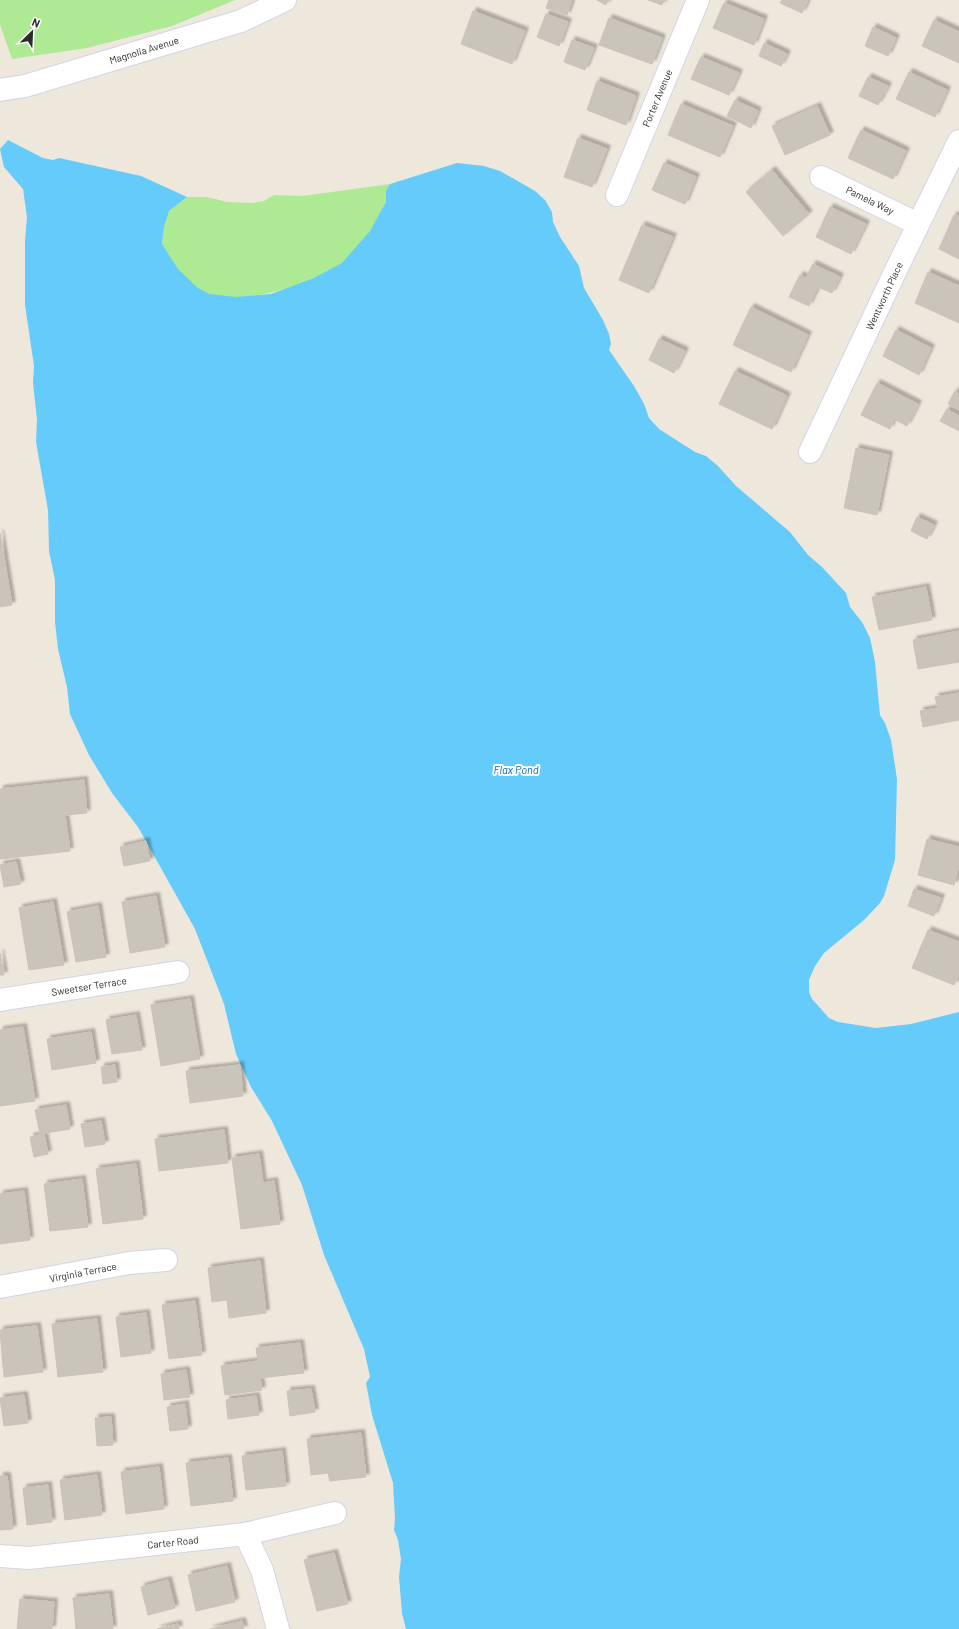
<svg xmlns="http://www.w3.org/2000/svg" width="959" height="1629" font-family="Barlow,sans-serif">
<defs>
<filter id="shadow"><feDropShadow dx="3.5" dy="-3.5" stdDeviation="1" flood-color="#0004"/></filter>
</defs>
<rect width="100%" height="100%" fill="#eee7dc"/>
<g fill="#adea93">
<polygon points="0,0 235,0 172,26 87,48 12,59 0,24"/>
<path d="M 390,184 C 387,190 388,198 385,204 C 375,226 361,247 342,263 C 317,284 240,306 209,294 C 188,286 172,264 162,244 L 165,219 L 169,211 L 187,197 L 207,197 L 227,202 L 253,203 L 264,201 L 274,195 L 303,196 Z"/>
</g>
<polygon fill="#65cbfa" points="8,140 43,158 53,160 59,158 141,176 187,197 169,211 164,227 162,244 178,269 198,288 209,294 236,297 259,295 271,294 314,278 342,263 370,231 386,202 386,191 390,184 457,163 484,166 500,171 535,191 545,200 552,212 553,222 560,237 579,266 584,288 603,320 609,334 611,344 609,350 634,386 644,404 649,418 659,429 695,452 706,456 718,466 736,486 790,532 808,555 822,567 846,593 850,607 862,622 870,638 875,662 880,715 885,723 891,740 897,779 895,860 884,896 880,903 864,920 824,953 815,966 809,980 809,992 812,999 829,1018 838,1022 876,1028 911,1024 959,1012 959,1629 406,1629 402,1613 399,1577 401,1559 398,1540 394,1530 395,1518 393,1483 372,1415 366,1383 370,1377 364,1349 324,1255 302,1185 272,1121 251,1087 236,1054 224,1004 195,929 138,827 112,793 89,755 70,714 67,687 58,649 55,622 55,580 49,551 48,510 36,442 37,419 33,383 34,366 25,305 25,241 27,217 23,189 4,167 0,149"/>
<g fill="#c9c5ba" stroke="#cac3b5" filter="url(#shadow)">
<polygon points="549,0 572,0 567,15 546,8"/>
<polygon points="597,0 608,0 606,5"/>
<polygon points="648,0 664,0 662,5"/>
<polygon points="782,0 808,0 802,13 780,3"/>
<polygon points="724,3 764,19 754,45 713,28"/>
<polygon points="473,11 525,31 512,64 461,44"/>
<polygon points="546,14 568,22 559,46 537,37"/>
<polygon points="609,18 662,38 652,64 599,45"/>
<polygon points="934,20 959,32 959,63 922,46"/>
<polygon points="873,27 896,38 888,56 865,46"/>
<polygon points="572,40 594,48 585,70 564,62"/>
<polygon points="764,43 787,54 781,66 759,56"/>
<polygon points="701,57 739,73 729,95 691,79"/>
<polygon points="909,72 947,90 935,117 896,99"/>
<polygon points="868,77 888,86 878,105 859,96"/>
<polygon points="597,81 636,96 626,125 587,110"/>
<polygon points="735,100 758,111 751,128 727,116"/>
<polygon points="681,104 733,126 720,157 668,135"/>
<polygon points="817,106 830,135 785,155 772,126"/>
<polygon points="861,130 906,151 893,179 848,158"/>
<polygon points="578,138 607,149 592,187 564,177"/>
<polygon points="664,163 696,177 685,204 652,190"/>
<polygon points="772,170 809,214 783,236 746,192"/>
<polygon points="830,207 866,224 851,254 816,237"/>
<polygon points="954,215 959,217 959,259 939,249"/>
<polygon points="642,225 673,237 649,293 619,280"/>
<polygon points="813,264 840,277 832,293 818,287 809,306 789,297 800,275 806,278"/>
<polygon points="928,272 959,286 959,323 915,303"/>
<polygon points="751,307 808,335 791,372 733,345"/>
<polygon points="896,330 931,348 919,375 883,356"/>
<polygon points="659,339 685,351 674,373 649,360"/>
<polygon points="735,371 787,396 772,429 719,404"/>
<polygon points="877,383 918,404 907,426 894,419 890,429 861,415"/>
<polygon points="955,391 959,394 959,409 948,404"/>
<polygon points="947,409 959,416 959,431 940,421"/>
<polygon points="856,448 889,455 877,515 844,508"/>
<polygon points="917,517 934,525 927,539 911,531"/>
<polygon points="0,533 12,605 0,607"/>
<polygon points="926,587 932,620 879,630 872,597"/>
<polygon points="959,631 959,662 918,669 913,640"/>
<polygon points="959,693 959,720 923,727 920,711 938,708 935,697"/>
<polygon points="84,780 87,813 65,815 70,851 0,859 0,789"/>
<polygon points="927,839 959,847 959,865 954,885 918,875"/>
<polygon points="146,841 150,861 124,866 120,847"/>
<polygon points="16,862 21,884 4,887 0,865"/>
<polygon points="914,889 941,898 934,916 908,906"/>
<polygon points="156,896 165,947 130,953 122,902"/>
<polygon points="53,902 64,965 29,970 19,908"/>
<polygon points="98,906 106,957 76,962 67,912"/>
<polygon points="928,930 959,942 959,973 954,985 912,968"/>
<polygon points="0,953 4,975 0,975"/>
<polygon points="190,999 200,1059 161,1066 151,1005"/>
<polygon points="136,1015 142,1050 112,1054 106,1020"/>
<polygon points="23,1027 35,1101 0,1106 0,1030"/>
<polygon points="91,1032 96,1063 52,1070 47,1039"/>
<polygon points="115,1065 117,1082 103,1084 101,1067"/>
<polygon points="240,1065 243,1096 190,1103 186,1071"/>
<polygon points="66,1105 70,1129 40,1134 35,1110"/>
<polygon points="101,1121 105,1144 85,1147 81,1124"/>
<polygon points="224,1130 228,1163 159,1171 155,1139"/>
<polygon points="44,1134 48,1154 34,1157 30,1137"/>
<polygon points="259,1154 263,1183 274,1181 280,1224 241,1229 232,1158"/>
<polygon points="136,1164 143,1219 103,1224 96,1169"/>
<polygon points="82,1179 88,1227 50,1231 44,1184"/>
<polygon points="24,1191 30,1240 0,1244 0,1194"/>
<polygon points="260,1261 266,1313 229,1318 227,1300 212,1302 208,1268"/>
<polygon points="195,1301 202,1355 169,1359 162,1305"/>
<polygon points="146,1313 151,1353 121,1357 116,1317"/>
<polygon points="97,1319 103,1372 58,1377 52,1324"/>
<polygon points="37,1326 43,1372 4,1377 0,1330"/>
<polygon points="300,1343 304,1373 260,1378 262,1390 225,1395 221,1366 258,1361 256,1348"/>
<polygon points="186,1370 190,1397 164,1400 161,1374"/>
<polygon points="311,1389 315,1412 290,1416 287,1391"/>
<polygon points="24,1395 28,1423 4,1426 0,1398"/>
<polygon points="256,1396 259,1415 228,1419 226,1400"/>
<polygon points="185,1404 188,1429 170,1431 167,1407"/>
<polygon points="111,1417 113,1445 97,1446 95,1418"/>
<polygon points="361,1433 366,1477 330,1481 328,1473 311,1475 307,1439"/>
<polygon points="282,1451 286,1486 246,1490 242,1456"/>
<polygon points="228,1458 233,1501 191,1506 186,1463"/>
<polygon points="159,1467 164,1509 126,1514 121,1472"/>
<polygon points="97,1475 102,1515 65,1520 60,1480"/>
<polygon points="0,1476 7,1476 13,1529 0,1530"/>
<polygon points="48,1485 52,1522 27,1525 23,1488"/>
<polygon points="334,1553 348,1604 317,1611 304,1560"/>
<polygon points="227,1566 235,1602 196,1611 188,1575"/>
<polygon points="168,1580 175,1608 148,1615 141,1587"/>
<polygon points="109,1594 113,1629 76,1629 73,1598"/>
<polygon points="20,1599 54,1602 52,1629 17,1629"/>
<polygon points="242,1621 244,1629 210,1629"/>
<polygon points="178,1624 179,1629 157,1629"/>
</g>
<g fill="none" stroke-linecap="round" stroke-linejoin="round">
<g stroke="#d1d4e5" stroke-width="24">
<g id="street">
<polyline points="821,177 918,224"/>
<polyline points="617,195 698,0"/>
<polyline points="810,452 896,270 959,141"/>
<polyline points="0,1000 178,972"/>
<polyline points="0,1287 129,1263 166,1260"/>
<polyline points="245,1534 335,1513"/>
<polyline points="0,1556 29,1558 245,1534 262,1570 278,1629"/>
</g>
</g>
<g stroke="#d1d4e5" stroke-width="24">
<polyline id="secondary" points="0,90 25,86 241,21 285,0"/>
</g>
<use href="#street" stroke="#fff" stroke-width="22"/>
<use href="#secondary" stroke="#fff" stroke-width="22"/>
</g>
<g text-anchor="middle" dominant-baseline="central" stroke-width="4" stroke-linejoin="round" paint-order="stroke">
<g font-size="10" fill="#2b2b2b" stroke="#fff">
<text transform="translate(144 50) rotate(-17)">Magnolia Avenue</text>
<text transform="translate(657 98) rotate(-67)">Porter Avenue</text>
<text transform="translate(870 200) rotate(26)">Pamela Way</text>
<text transform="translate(884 296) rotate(-65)">Wentworth Place</text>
<text transform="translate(89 986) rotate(-9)">Sweetser Terrace</text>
<text transform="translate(83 1272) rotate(-11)">Virginia Terrace</text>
<text transform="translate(173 1542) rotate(-6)">Carter Road</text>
</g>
<g font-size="11" font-style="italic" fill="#0167a9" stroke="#fff">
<text x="516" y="769">Flax Pond</text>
</g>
</g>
<g transform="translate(32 32) rotate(24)" stroke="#ffffff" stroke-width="3" paint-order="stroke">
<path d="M0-3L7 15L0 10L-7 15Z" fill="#2b2b2b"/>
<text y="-6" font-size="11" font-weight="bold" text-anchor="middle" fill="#2b2b2b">N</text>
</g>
</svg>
